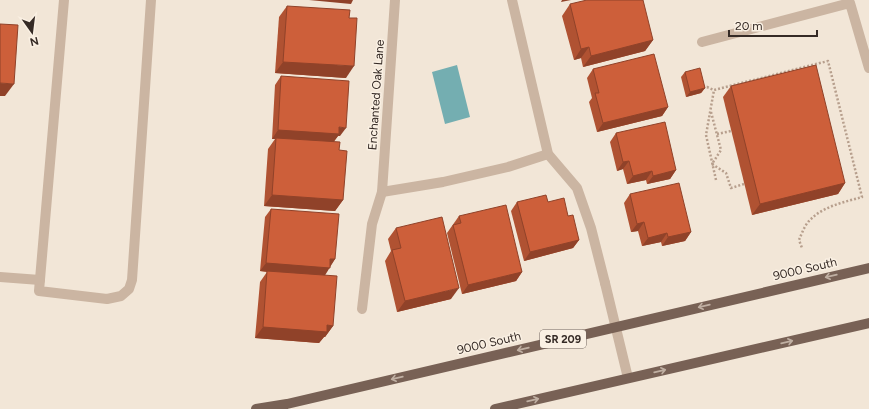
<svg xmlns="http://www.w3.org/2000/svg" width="869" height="409" font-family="Figtree,sans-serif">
<rect width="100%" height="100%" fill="#f2e6d7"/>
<polygon fill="#74aeb1" points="457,65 470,117 445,124 432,72"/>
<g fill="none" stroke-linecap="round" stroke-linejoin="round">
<g stroke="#b79f8d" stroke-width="2.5" stroke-dasharray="2 2" stroke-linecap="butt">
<polyline points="703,88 707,87 714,90"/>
<polyline points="711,112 721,150 712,164 726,173 731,188 744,184"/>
<polyline points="717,134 731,131"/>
<path d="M 716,180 L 706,135 L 714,90 L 828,61 L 862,197 C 845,202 824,206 811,219 C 805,224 802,233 799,240 L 802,248"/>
</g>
<g stroke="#cbb5a2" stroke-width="10">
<polyline points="64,0 39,291 107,299 121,296 129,289 132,280 151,0"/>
<polyline points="702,42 850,3 869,68"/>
<polyline points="0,277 40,280"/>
<polyline points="605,283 628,378"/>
</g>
<g stroke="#cbb5a2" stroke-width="10">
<polyline points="512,0 548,154 577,188 591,228 605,283"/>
<polyline points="382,192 443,182 508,167 548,154"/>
<polyline points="362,309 372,224 382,192 395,0"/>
</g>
<g stroke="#786155" stroke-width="10">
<polyline points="256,409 287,404 869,268"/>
<polyline points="495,409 869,323"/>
</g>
</g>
<g fill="#b05232">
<polygon points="570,4 653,40 645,51 583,67 581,58 574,60 562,16"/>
<polygon points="287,6 346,78 275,73 279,17"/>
<polygon points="593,69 668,107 662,116 597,132 589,102 592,98 587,78"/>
<polygon points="685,72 705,88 701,93 686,97 681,77"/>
<polygon points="281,76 340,136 338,136 333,142 339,150 343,200 335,211 264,206 268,149 275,139 272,139 275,85"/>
<polygon points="731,86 845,183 838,194 752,215 723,97"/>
<polygon points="616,133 676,170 670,179 647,184 646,180 627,184 623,169 617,171 610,142"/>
<polygon points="630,194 691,232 685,241 662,246 661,242 642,246 638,231 631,232 624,203"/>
<polygon points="517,202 548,202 568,216 579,240 573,248 524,261 511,211"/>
<polygon points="271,209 335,259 324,275 333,326 325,337 324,337 319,343 255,338 260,282 267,272 260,271 265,217"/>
<polygon points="459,216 522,272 516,281 462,294 447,233"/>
<polygon points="396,228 451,299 397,312 385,261 391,251 388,239"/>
</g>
<g fill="#904229">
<polygon points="309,0 353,0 351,4"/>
<polygon points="562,0 571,0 561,2"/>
<polygon points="653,40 645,51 583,67 591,56"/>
<polygon points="589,47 581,58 574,60 581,49"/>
<polygon points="283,62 354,66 346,78 275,73"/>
<polygon points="0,83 14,84 5,96 0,96"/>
<polygon points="705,88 701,93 686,97 690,92"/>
<polygon points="668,107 662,116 597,132 603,123"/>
<polygon points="339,127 346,128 340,136 338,136 333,143 276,138 275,139 272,139 278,130"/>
<polygon points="629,161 623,169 617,171 623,162"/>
<polygon points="676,170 670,179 647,184 653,176"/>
<polygon points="652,171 646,180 627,184 633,176"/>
<polygon points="845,183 838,194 752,215 760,204"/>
<polygon points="272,195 343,200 335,211 264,206"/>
<polygon points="644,222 638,231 631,232 637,224"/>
<polygon points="691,232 685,241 662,246 668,237"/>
<polygon points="667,233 661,242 642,246 648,238"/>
<polygon points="579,240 573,248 524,261 530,252"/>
<polygon points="330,259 335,259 324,277 260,271 266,263"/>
<polygon points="522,272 516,281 462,294 468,285"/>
<polygon points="459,288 451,299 397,312 405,301"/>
<polygon points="327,325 333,326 325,337 324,337 319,343 255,338 263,327"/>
</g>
<g fill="#cd5f3a" stroke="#904229">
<polygon points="587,0 643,0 653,40 591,56 589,47 581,49 570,4"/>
<polygon points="287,6 350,10 349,18 357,18 354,66 283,62"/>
<polygon points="0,24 18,25 14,84 0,83"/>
<polygon points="654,54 668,107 603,123 595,93 599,93 593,69"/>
<polygon points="816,65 845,183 760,204 731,86"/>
<polygon points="700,68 705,88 690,92 685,72"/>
<polygon points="281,76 349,81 346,128 339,127 339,134 278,130"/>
<polygon points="665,122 676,170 653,176 652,171 633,176 629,161 623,162 616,133"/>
<polygon points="276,138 340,142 339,150 347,151 343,200 272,195"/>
<polygon points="679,183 691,232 668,237 667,233 648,238 644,222 637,224 630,194"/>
<polygon points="546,195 548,202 564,198 568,216 573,215 579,240 530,252 517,202"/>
<polygon points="506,205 522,272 468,285 453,225 461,223 459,216"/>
<polygon points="271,209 339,214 335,259 330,259 330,268 266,263"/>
<polygon points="442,217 459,288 405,301 392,250 401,248 396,228"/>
<polygon points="267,271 337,276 333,326 327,325 327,332 263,327"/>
</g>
<defs><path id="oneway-shaft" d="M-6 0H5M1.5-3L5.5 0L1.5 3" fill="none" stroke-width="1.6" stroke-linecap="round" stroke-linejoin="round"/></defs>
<g stroke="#c0b0a3">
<use href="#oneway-shaft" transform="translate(831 276) rotate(167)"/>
<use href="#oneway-shaft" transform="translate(704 306) rotate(167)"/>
<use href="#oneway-shaft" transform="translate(787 342) rotate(-13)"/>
<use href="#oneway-shaft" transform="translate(523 349) rotate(167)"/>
<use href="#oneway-shaft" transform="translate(660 371) rotate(-13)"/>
<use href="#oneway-shaft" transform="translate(397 378) rotate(167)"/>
<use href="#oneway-shaft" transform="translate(533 400) rotate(-13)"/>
</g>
<g text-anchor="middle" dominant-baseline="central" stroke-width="3" stroke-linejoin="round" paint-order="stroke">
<rect fill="#faf0e3" stroke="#70655e" stroke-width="1" x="540" y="330" width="46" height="18" rx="3"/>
<g font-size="11" font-weight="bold" fill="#352a25">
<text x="563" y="339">SR 209</text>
</g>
<g font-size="12" fill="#352a25" stroke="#faf0e3">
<text transform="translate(376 95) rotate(-86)">Enchanted Oak Lane</text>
<text transform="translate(805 269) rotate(-13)">9000 South</text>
<text transform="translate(489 343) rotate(-13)">9000 South</text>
</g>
</g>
<g transform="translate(32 32) rotate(166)" stroke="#faf0e3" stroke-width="3" paint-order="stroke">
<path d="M0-3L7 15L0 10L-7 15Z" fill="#352a25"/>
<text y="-6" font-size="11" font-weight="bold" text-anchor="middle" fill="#352a25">N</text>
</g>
<path d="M729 30v6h88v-6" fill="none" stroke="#352a25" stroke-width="2"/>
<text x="735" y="30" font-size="12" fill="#352a25" stroke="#faf0e3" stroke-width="3" paint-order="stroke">20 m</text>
</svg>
